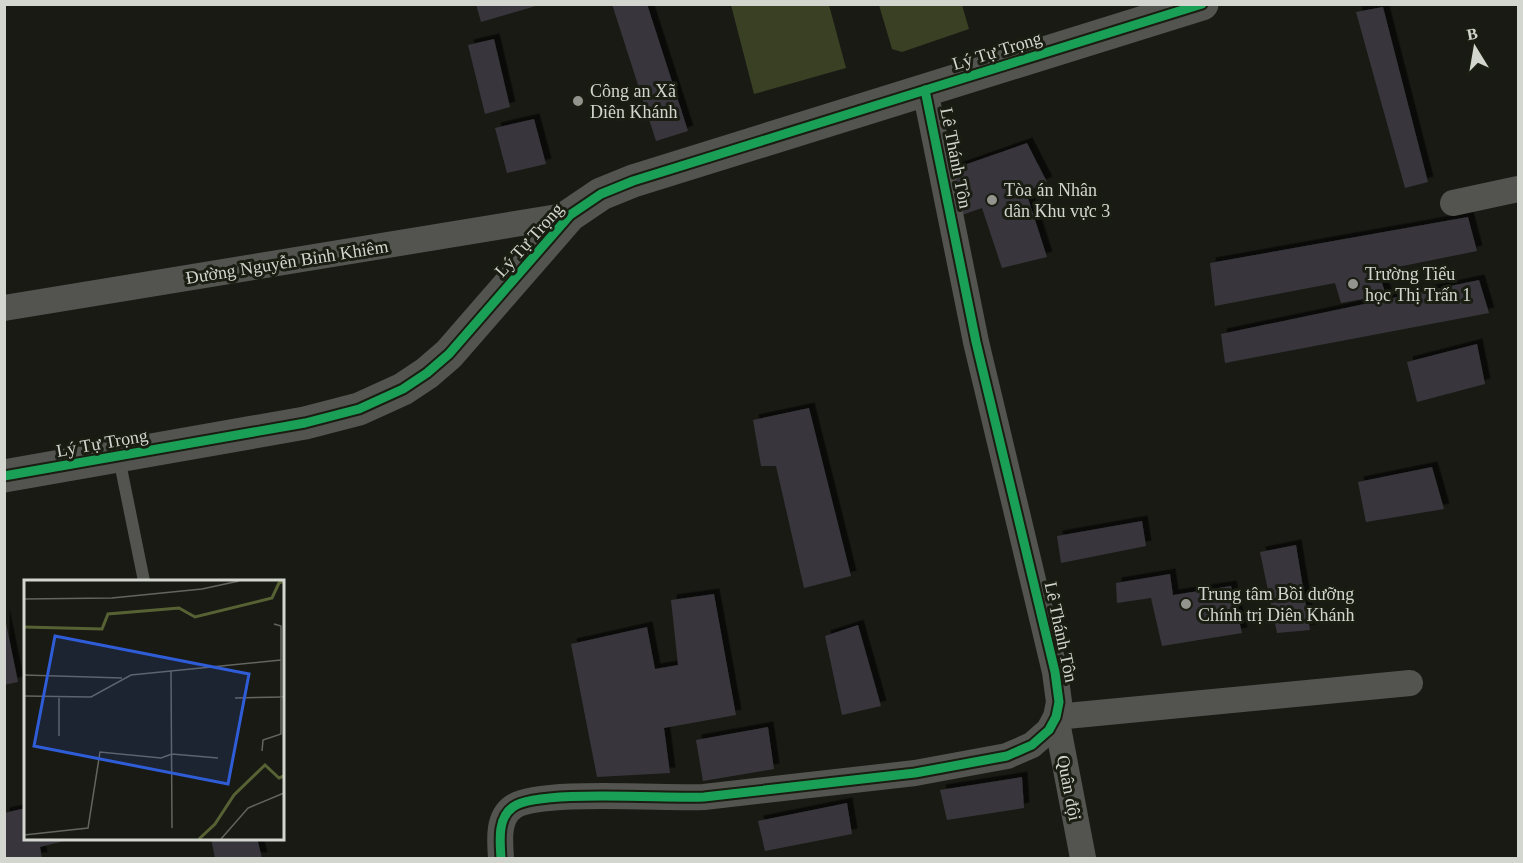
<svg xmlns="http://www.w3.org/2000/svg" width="1523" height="863" font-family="Georgia,serif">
<defs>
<filter id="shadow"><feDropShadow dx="5.5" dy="-5.5" stdDeviation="0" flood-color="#0009"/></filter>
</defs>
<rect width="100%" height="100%" fill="#191a14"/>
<g fill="#3a4024">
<polygon points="731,5 829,5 846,68 754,94"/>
<polygon points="879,5 962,5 969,29 902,52 892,49"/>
</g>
<g fill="#37363c" filter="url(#shadow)">
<polygon points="476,4 539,4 539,5 481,22"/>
<polygon points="612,4 647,4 688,131 656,141"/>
<polygon points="1383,7 1428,182 1405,188 1356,12"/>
<polygon points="494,39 510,107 485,114 468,45"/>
<polygon points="534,119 546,164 507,173 495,128"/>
<polygon points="1027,143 1047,182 1026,192 1047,257 1002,268 982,208 962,215 947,171"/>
<polygon points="1468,217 1477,251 1378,271 1386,295 1341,303 1335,283 1215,306 1210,263"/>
<polygon points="1479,280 1489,313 1225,363 1221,334"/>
<polygon points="1477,344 1485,384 1417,402 1407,362"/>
<polygon points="809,408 851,576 804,588 776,466 761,466 753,420"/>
<polygon points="1432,467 1444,509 1366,522 1358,482"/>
<polygon points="1142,521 1146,546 1061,563 1057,536"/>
<polygon points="1296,545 1310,630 1277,633 1260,552"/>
<polygon points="1170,574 1173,595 1231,586 1242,633 1162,646 1151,598 1117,603 1116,583"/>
<polygon points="714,594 736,715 664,728 670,773 597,777 571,644 647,627 655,669 678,665 671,600"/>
<polygon points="4,613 18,682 4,685"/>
<polygon points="858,625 881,706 842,715 825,636"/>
<polygon points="768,727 774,769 703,781 696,740"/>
<polygon points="1022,777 1024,808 947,820 940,790"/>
<polygon points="847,803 852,834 765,851 758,821"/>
<polygon points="26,808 26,838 76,838 40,847 42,858 4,858 4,813"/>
<polygon points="211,838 257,838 262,858 215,858"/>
</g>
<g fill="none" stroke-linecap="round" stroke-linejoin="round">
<polyline stroke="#535450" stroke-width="12" points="119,458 144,581"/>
<g stroke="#535450" stroke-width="26">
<polyline points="1453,203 1518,189"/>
<polyline points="4,308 570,215"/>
<polyline points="1056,717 1410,683"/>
<polyline points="1056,717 1083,858"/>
<path d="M 501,858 C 500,842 497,818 513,807 C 538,789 666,799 704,797 L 915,773 L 1007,756 L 1032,745 L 1049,730 L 1056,717 L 1059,702 L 1055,672 L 976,342 L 925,90"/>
</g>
<polyline stroke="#535450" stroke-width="33" points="4,476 305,423 359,409 403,389 427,373 449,354 570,215 601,194 633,181 1202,4"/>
<g stroke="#1a1d11" stroke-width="13">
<g id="cycleway">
<polyline points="4,476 305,423 359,409 403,389 427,373 449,354 570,215 601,194 633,181 1202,4"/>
<path d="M 501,858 C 500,842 497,818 513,807 C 538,789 666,799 704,797 L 915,773 L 1007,756 L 1032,745 L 1049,730 L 1056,717 L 1059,702 L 1055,672 L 976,342 L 925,90"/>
</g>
</g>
<use href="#cycleway" stroke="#1a9f57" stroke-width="9"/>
</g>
<g fill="#92948d" stroke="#1a1d11" stroke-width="2">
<circle cx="578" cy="101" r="6"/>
<circle cx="992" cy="200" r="6"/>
<circle cx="1353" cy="284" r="6"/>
<circle cx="1186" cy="604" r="6"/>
</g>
<g text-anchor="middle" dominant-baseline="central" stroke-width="6" stroke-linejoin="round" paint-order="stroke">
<g font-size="18" fill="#d3d6ce" stroke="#1a1d11">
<text transform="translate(997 51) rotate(-17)">Lý Tự Trọng</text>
<text transform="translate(956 158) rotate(79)">Lê Thánh Tôn</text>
<text transform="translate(529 240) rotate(-48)">Lý Tự Trọng</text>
<text transform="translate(287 262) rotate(-9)">Đường Nguyễn Bỉnh Khiêm</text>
<text transform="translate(102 443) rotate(-10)">Lý Tự Trọng</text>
<text transform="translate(1061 632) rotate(78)">Lê Thánh Tôn</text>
<text transform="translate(1069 788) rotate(79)">Quân đội</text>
</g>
<g font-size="18" fill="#d3d6ce" stroke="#1a1d11" text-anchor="start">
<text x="590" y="91">Công an Xã<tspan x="590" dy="21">Diên Khánh</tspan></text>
<text x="1004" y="190">Tòa án Nhân<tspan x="1004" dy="21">dân Khu vực 3</tspan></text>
<text x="1365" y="274">Trường Tiểu<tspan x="1365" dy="21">học Thị Trấn 1</tspan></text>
<text x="1198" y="594">Trung tâm Bồi dưỡng<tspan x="1198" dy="21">Chính trị Diên Khánh</tspan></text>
</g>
</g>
<g transform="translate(24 580)">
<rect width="260" height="260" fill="#191a14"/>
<path fill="none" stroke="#576234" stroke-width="3" d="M 0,47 L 78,49 L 84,34 L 155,28 L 171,37 L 248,18 L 255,3 L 260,1M 175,259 L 191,244 L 210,215 L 241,185 L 255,198 L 260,196"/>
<path fill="none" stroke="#63655e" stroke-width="1.5" d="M 0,19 L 88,18 L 178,9 L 215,1M 147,91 L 148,248M 0,95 L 98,98M 0,116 L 67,117 L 107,95 L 257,80M 35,118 L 35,156M 211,118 L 259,117M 238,171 L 239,160 L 257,154 L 257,46 L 250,44M 148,174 L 194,178M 0,255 L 64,248 L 76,172 L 137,178 L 148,174M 197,259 L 224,228 L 260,213"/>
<path fill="#2f5cd7" fill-opacity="0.15" stroke="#2f5cd7" stroke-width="3" d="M 31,56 L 225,94 L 204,204 L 10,166 Z"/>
<rect width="260" height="260" fill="none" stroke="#d3d6ce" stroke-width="3"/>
</g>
<rect width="1523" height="863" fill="none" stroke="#d3d6ce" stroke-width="12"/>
<g transform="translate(1475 48) rotate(349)" stroke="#1a1d11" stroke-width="4.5" paint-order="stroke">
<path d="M0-4.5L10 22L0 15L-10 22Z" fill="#d3d6ce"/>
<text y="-9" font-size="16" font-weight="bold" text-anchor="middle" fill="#d3d6ce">B</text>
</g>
</svg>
